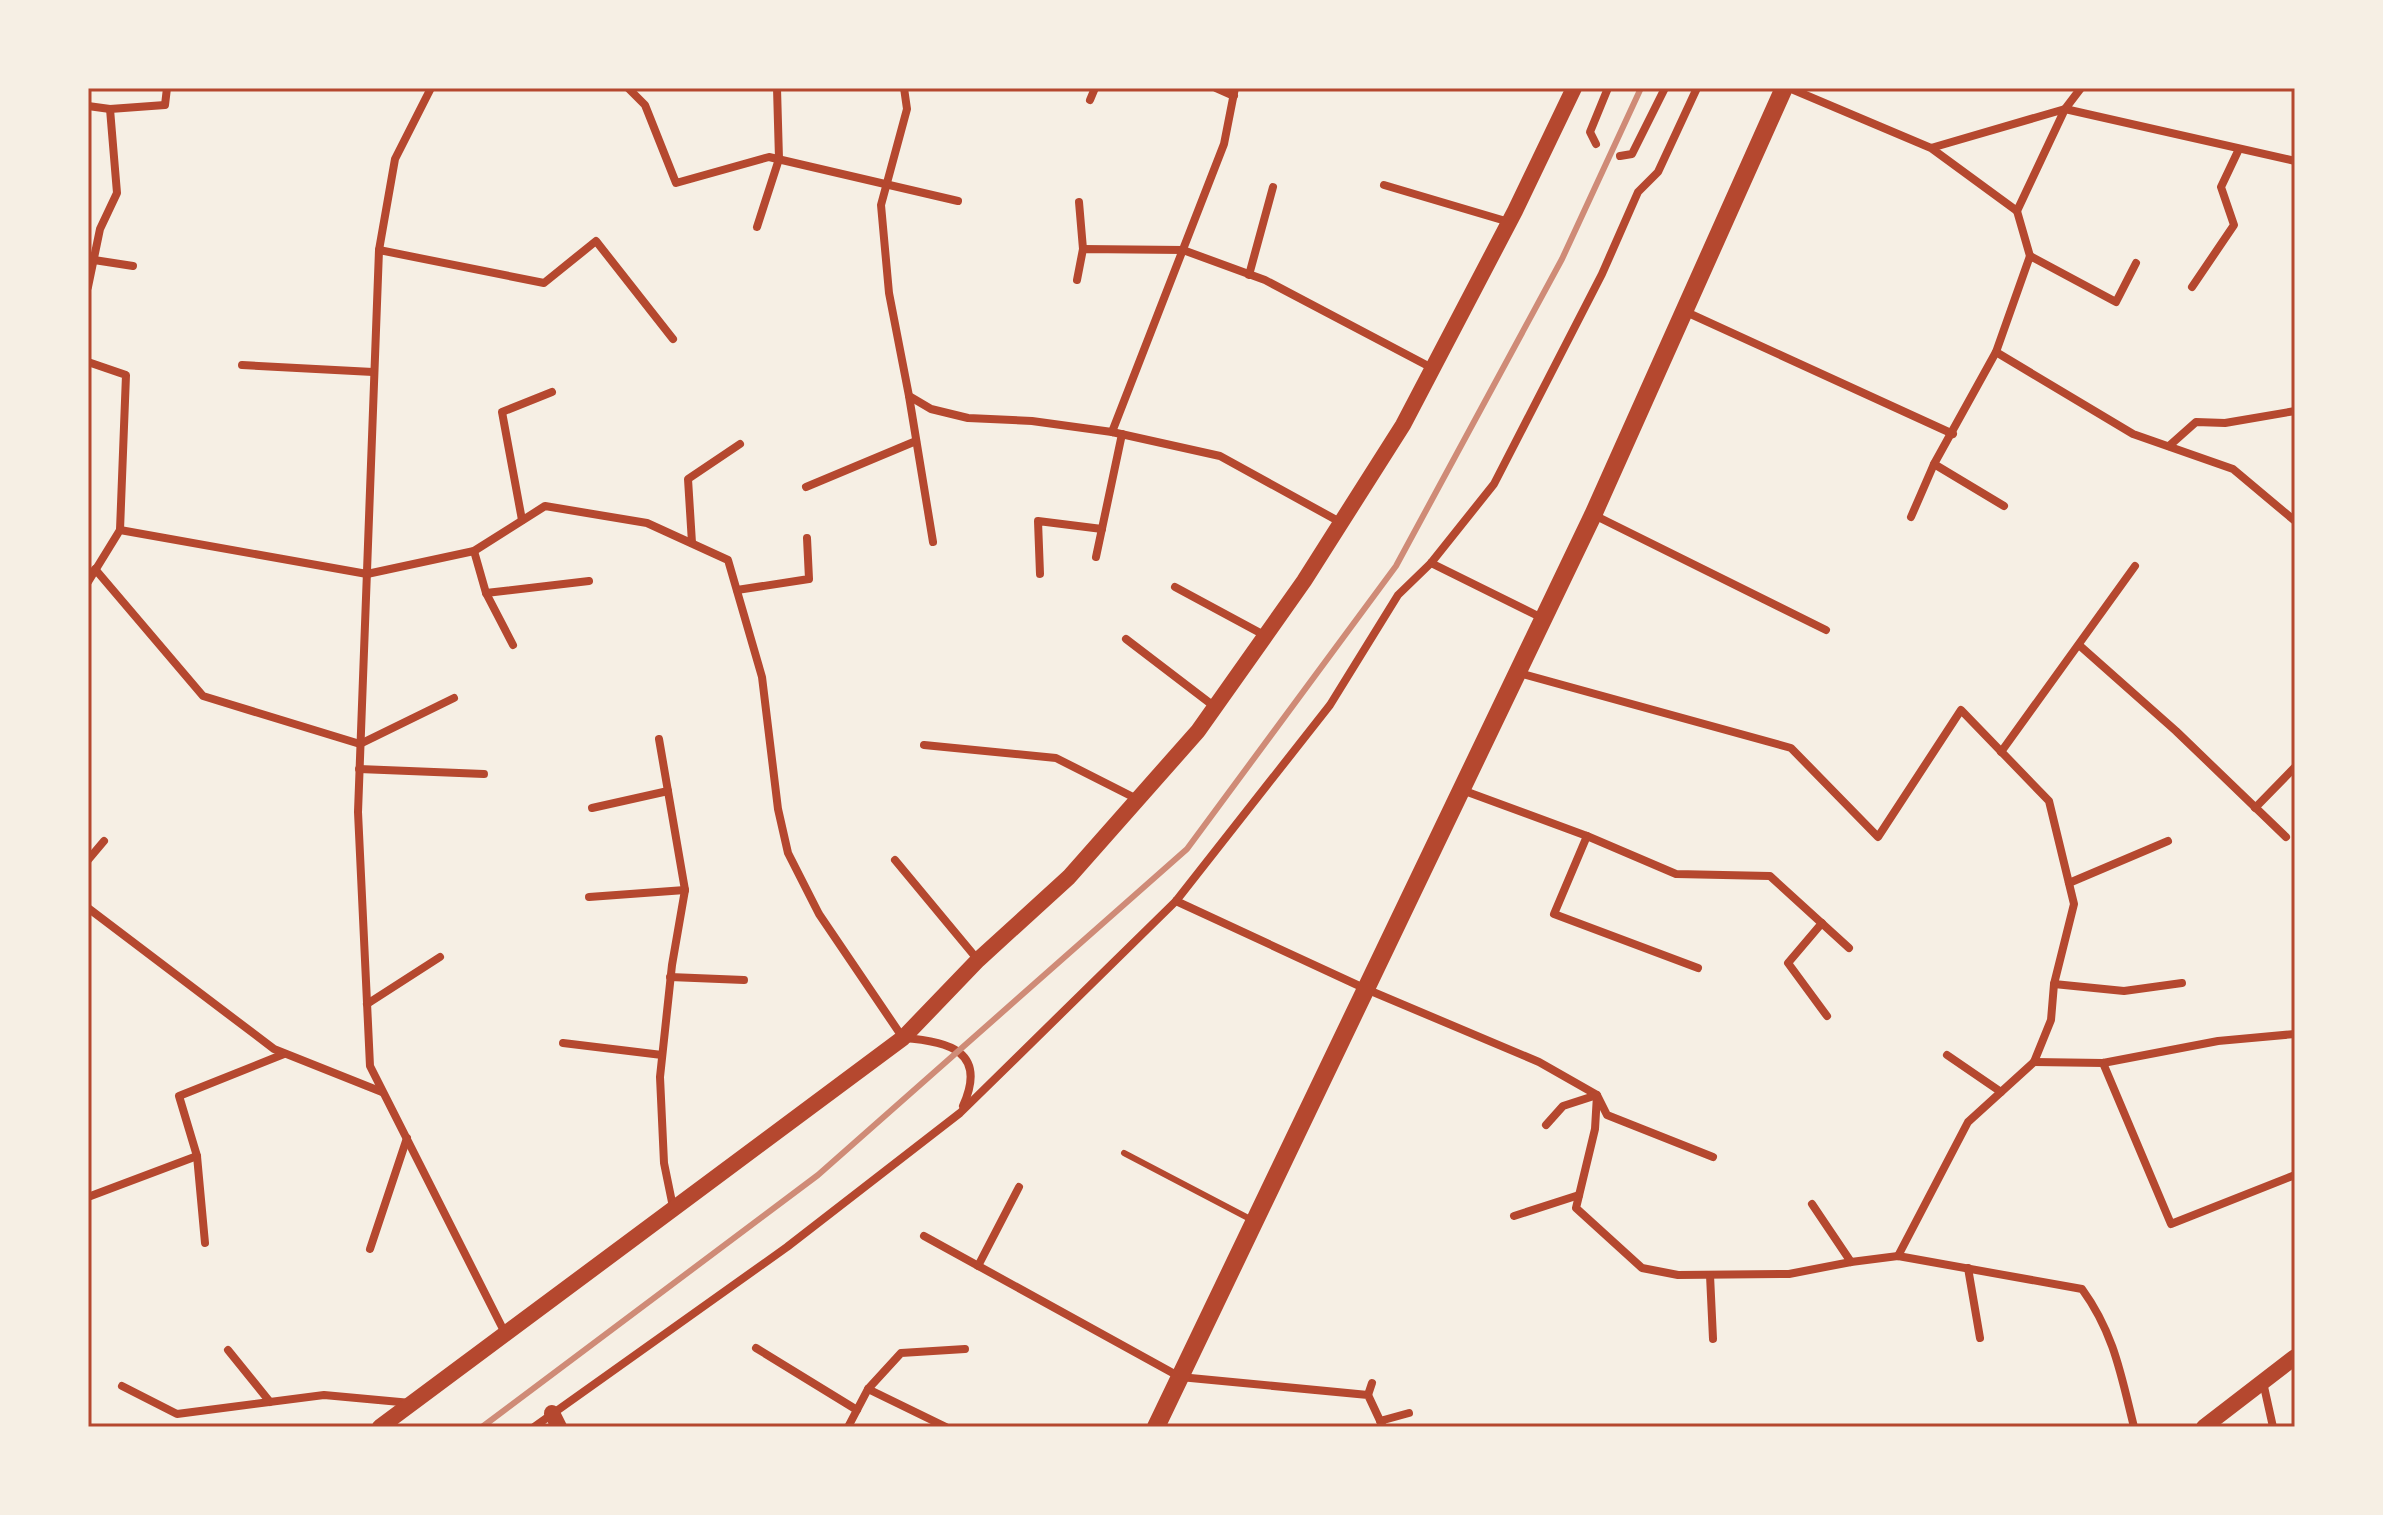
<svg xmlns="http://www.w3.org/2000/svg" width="2383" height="1515" font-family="Mulish,sans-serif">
<rect width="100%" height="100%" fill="#f6efe4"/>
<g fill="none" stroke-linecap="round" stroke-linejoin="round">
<polyline stroke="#b5482f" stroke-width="6" points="1124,1153 1252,1220"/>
<g stroke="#b5482f" stroke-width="8">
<polyline points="431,88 395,159 379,250 358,812 370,1066 505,1333"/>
<polyline points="628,88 645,105 676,183 769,157 958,201"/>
<polyline points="904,88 907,109 881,205 889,293 909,396 931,409 968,418 1032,421 1112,432 1220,456 1340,522"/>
<polyline points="1216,88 1234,96"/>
<polyline points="1789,88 1931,148 2017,211 2065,109 1931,148"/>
<polyline points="2081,88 2065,109 2295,161"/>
<polyline points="1090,100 1095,88"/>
<polyline points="88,106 110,109"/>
<polyline points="1596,144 1590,132 1608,88"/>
<polyline points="1620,156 1632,154 1665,88"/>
<polyline points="1384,185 1509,222"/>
<polyline points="1079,202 1083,249"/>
<polyline points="757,227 779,159 777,88"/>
<polyline points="379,250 544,283 596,241 673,339"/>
<polyline points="2030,256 2116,302 2136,263"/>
<polyline points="94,260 133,266"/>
<polyline points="1249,275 1273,187"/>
<polyline points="1077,280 1083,249 1183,250 1265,280 1432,368"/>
<polyline points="88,287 100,229 117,193 110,109 165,105 167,88"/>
<polyline points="2192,287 2234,225 2221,187 2239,149"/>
<polyline points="1684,311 1953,434"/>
<polyline points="1996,352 2133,434 2233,469 2295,521"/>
<polyline points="88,362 126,375 120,530"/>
<polyline points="242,365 373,372"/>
<polyline points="909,396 933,542"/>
<polyline points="1112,432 1224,144 1235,88"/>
<polyline points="2169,446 2196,422 2225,423 2295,411"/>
<polyline points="1934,464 2004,506"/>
<polyline points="806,487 916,441"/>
<polyline points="1594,515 1826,630"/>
<polyline points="1911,517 1934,464 1996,352 2030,256 2017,211"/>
<polyline points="522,520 502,412 552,392"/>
<polyline points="692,543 688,479 740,444"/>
<polyline points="474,551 486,593 513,645"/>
<polyline points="1096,557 1122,434"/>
<polyline points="1431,563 1542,618"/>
<polyline points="95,569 203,696 360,744 454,698"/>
<polyline points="1040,574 1038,521 1102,529"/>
<path d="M 88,582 L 120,530 L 367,574 L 474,551 L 545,506 L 647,523 L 728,560 L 762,677 L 778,809 L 788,853 L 819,914 L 903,1038 C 948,1041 988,1051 963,1106"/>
<polyline points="1175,587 1264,635"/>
<polyline points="737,590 809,579 807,538"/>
<polyline points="486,593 589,581"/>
<polyline points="1126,639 1215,707"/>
<polyline points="2079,645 2176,731 2286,837"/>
<polyline points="1519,673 1791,748 1878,837 1961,710 2049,801 2074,904 2054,984 2051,1020 2034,1062 1968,1122 1898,1256"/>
<polyline points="659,739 685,890 672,965 660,1077 664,1163 673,1207"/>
<polyline points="924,745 1056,758 1137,799"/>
<polyline points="2001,752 2135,566"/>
<polyline points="359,769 484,774"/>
<polyline points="1462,790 1587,836 1676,874 1770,876 1849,948"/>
<polyline points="592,808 668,791"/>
<polyline points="2255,808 2295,767"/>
<polyline points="1587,836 1554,914 1698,968"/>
<polyline points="88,860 104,841"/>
<polyline points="895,860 978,960"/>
<polyline points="2069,883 2168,841"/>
<polyline points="589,897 685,890"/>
<path d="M 1176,901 L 1366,989 L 1539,1062 L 1597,1095 L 1595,1129 L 1576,1208 L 1642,1268 L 1678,1275 L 1789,1274 L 1851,1262 L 1898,1256 L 2082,1289 C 2114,1333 2121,1375 2134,1427"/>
<polyline points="88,908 274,1049 382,1092"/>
<polyline points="1822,923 1788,963 1827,1016"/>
<polyline points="670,977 744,980"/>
<polyline points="2054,984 2124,991 2182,983"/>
<polyline points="367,1004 440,957"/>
<polyline points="563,1043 662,1055"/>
<polyline points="1947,1055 2001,1092"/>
<polyline points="2034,1062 2103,1063 2218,1041 2295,1034"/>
<polyline points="2103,1063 2171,1224 2295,1175"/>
<polyline points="1546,1125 1563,1106 1597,1095 1607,1115 1713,1157"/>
<polyline points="88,1197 197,1156"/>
<polyline points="1812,1204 1851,1262"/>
<polyline points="1514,1216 1579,1195"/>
<polyline points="924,1236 1180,1377 1368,1395 1383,1427"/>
<polyline points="205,1243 197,1156 179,1096 284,1054"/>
<polyline points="370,1249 407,1138"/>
<polyline points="978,1266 1019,1187"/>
<polyline points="1968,1268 1980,1338"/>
<polyline points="1710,1275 1713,1339"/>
<polyline points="756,1348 857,1410"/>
<polyline points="228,1350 270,1402"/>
<polyline points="2263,1382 2273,1427"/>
<polyline points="122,1386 177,1414 324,1395 411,1403"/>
<polyline points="868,1389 946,1427"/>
<polyline points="1368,1395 1372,1383"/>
<polyline points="1380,1421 1409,1413"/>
<polyline points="534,1427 787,1247 960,1113 1176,901 1330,705 1398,595 1431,563 1494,484 1602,274 1638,192 1658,172 1697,88"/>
<polyline points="848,1427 868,1389 901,1353 965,1349"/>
</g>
<g stroke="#b5482f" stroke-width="16">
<polyline points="552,1413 559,1427"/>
<polyline points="380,1427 903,1038 978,960 1069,877 1198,731 1304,581 1403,425 1515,211 1574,88"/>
<polyline points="2204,1427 2295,1357"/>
</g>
<polyline stroke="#b5482f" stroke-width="18" points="1156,1427 1593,515 1784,88"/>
<polyline stroke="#cf8b77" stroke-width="6" points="482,1427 818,1175 1187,849 1396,566 1562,259 1641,88"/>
</g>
<rect width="2383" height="1515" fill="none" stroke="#f6efe4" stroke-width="180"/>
<rect x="90" y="90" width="2203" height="1335" fill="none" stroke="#b5482f" stroke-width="3"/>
</svg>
